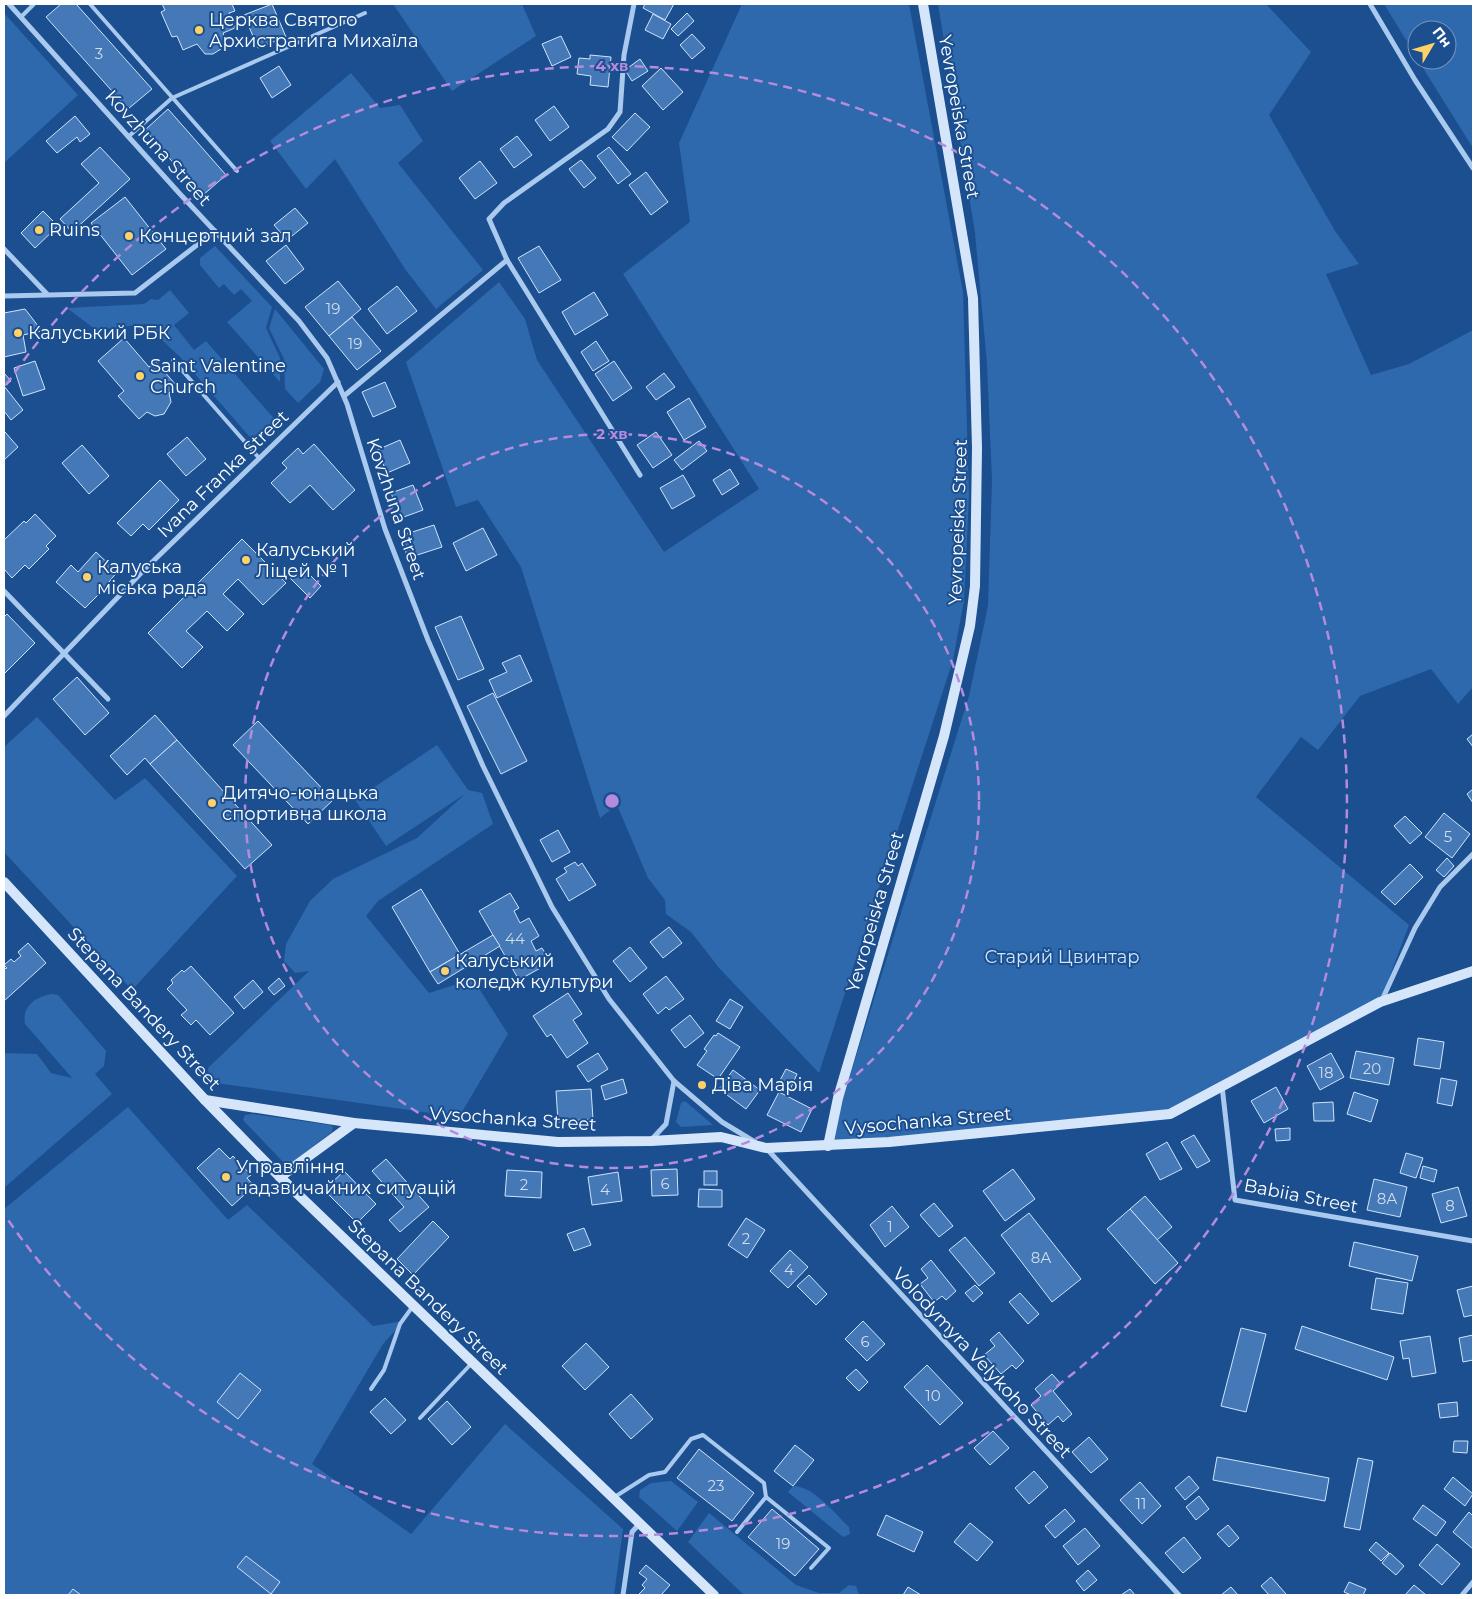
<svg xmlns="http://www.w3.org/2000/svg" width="1477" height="1599" font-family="Montserrat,sans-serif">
<rect width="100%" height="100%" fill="#1b4f8f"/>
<g fill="#2e69ad">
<polygon points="393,4 522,4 536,36 452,91"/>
<polygon points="742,4 909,4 963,292 969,495 964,601 953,660 819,1073 720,969 691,932 666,914 665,900 648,878 617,805 600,818 521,567 478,500 456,507 406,362 499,282 525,319 537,360 664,552 759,489 623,274 690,222 679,143"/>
<polygon points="938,4 1266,4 1311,52 1269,115 1335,231 1359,264 1326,274 1371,375 1409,364 1473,330 1473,687 1458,704 1431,669 1360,696 1318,750 1301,737 1256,797 1409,925 1380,1002 1170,1114 828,1146 969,696 988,606 992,480 987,364 975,233"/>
<polygon points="1384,4 1473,4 1473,148 1418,60 1447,60 1447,30 1417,30 1417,58"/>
<polygon points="4,13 78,95 4,163"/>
<polygon points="351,73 380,108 400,105 423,141 398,163 483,270 436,309 405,269 335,159 306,189 270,141"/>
<polygon points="215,246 272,307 266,328 280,358 280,382 227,322 252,301 241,289 234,295 224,284 219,288 200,265 200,258"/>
<polygon points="170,290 189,313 174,325 194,350 206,341 278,423 255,443 180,357 145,324 96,330 67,308 144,304 151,299 158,300"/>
<polygon points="275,309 324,369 320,382 298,403 285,389 284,359 269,328"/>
<polygon points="37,717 115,800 145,778 237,876 132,990 4,852 4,747"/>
<polygon points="437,745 468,790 482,793 493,824 378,901 366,916 429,993 473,979 508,1034 459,1117 216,1083 209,1077 208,1068 309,971 295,973 284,961 286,944 310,901 333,879 417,838 465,794 386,846 355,800"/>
<path d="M 52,994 L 58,995 L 106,1051 L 104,1066 L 95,1074 L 112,1094 L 4,1188 L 4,1053 L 37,1054 L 51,1073 L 72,1078 L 25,1024 C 22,1006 35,997 52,994 Z"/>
<polygon points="685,1101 713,1125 681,1127 676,1122 681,1103"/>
<polygon points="128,1107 228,1220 247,1205 373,1326 404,1321 383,1344 312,1464 411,1534 505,1424 623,1529 614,1595 4,1595 4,1209"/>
<polygon points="252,1114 330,1125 333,1127 332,1132 291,1163 283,1162 243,1120 245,1115"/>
<polygon points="671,1481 698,1502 677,1531 639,1497 640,1490 651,1483"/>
<path d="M 793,1486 C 814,1486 835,1514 849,1527 L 850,1534 L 843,1537 L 788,1492 Z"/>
<polygon points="709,1513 796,1585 819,1593 839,1593 849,1585 856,1586 859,1595 744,1595 688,1542"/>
</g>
<g fill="#4478b7" stroke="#cfe3fa">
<polygon points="61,4 76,4 152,89 128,109 46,17"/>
<polygon points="162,4 232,4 235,11 229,13 235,28 223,33 225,38 224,47 213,54 205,54 197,44 183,50 177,36 172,37 161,12 165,10"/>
<polygon points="272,4 286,37 258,48 244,15"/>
<polygon points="645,4 674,4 665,20 643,8"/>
<polygon points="687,13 694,21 678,36 671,29"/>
<polygon points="653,14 671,24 663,39 645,30"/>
<polygon points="692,34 705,48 692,59 680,45"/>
<polygon points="561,36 571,57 552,66 542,44"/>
<polygon points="590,55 611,57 608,87 590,85 591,76 577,74 579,58 590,59"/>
<polygon points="640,59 648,71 632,81 625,70"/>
<polygon points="279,66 291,85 272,98 260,78"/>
<polygon points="661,68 683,92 663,110 642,86"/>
<polygon points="554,106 569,127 550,141 535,120"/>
<polygon points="168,109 226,175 202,196 145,130"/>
<polygon points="635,113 650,127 627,151 612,137"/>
<polygon points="75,116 90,134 80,142 77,137 57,153 46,141"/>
<polygon points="517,136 532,155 514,168 500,149"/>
<polygon points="100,147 130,179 72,232 60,219 99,183 81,164"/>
<polygon points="609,147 631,174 618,184 597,156"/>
<polygon points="581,160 596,178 584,188 569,169"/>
<polygon points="480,161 497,183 475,199 459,178"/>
<polygon points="646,172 668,202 651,215 629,185"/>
<polygon points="125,197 166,249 132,275 91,223"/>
<polygon points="295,208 308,223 287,240 274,225"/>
<polygon points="43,211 58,226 35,248 21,233"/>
<polygon points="286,245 304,269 285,284 266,261"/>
<polygon points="539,246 561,280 539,293 518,258"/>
<polygon points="338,281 361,309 329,336 305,307"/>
<polygon points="397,286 417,311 387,334 368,309"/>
<polygon points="594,292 608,315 575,335 562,312"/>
<polygon points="25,309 42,331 23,335 26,352 4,357 4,313"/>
<polygon points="352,317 381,351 357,370 329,336"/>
<polygon points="124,338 149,367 155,361 177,386 169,393 171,402 164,414 155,416 147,412 139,419 118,396 124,391 98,361"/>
<polygon points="596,341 609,361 593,371 581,352"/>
<polygon points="35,361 45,389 23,396 14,368"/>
<polygon points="614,361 632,388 613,401 595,374"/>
<polygon points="4,373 11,381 4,386 23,410 11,420 4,411"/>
<polygon points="664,373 675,387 656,400 646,387"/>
<polygon points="385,382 396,407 373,417 362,392"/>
<polygon points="689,398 706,427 684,440 667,412"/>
<polygon points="5,432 18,447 4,460 4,433"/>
<polygon points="656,432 672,455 653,468 637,445"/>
<polygon points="187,437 206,459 186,476 167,454"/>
<polygon points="400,440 410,463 387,473 377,450"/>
<polygon points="699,441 707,451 682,470 674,460"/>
<polygon points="314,444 355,490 333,510 310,485 290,503 271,483 287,468 282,463 298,448 303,454"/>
<polygon points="82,445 109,476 89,494 62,463"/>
<polygon points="730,469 739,484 722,495 713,480"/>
<polygon points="683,475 695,496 672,509 660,488"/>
<polygon points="160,480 179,500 149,530 143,524 131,536 117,523"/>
<polygon points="413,485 423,510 401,518 391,493"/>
<polygon points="35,514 56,536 46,546 49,549 29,569 25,565 12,578 4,569 4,540 24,521 26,523"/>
<polygon points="434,525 442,547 408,558 400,536"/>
<polygon points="483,528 497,555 466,571 453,543"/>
<polygon points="242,539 286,583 263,605 238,579 223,594 244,614 227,631 207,611 186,631 203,647 182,668 148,633"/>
<polygon points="96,552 117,572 109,582 110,583 85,608 56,582 71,565 78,572"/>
<polygon points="302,567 321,586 310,598 290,578"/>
<polygon points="7,614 35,643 4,674 4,617"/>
<polygon points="461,616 484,669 458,680 435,627"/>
<polygon points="520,655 532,681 497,698 489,680 507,672 502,663"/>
<polygon points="77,677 109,713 85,735 53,699"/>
<polygon points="493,693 527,761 501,774 467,706"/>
<polygon points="155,715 177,740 150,764 145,758 127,775 110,756"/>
<polygon points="258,721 333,800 308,824 233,745"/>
<polygon points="1473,734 1473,747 1467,739"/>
<polygon points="177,740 272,845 245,869 150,764"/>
<polygon points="1473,789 1473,803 1467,794"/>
<polygon points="1444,813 1470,834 1452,858 1425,837"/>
<polygon points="1405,816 1422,833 1410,844 1394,826"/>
<polygon points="558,830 570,852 552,862 540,840"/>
<polygon points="1447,858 1454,866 1444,877 1436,870"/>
<polygon points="575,862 578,866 582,863 596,885 569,901 556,879 567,872 564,868"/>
<polygon points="1410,864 1423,877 1395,905 1381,892"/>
<polygon points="421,889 460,954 430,972 392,907"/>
<polygon points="510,893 519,908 514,911 520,923 529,918 539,936 531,941 536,951 542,948 551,962 519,980 479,911"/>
<polygon points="669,927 682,943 663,958 650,942"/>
<polygon points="493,935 500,946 438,984 430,972"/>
<polygon points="28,943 46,963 4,1001 4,969 7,968 4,965 11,959 14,962 21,956 18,952"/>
<polygon points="630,947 647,968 630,982 613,961"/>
<polygon points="191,966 234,1013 210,1035 196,1020 191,1025 181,1015 187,1010 167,989 173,983 171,980 182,970 184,972"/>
<polygon points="666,976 684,999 669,1010 666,1007 658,1014 643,994"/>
<polygon points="279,978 285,986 274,995 268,988"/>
<polygon points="253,980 263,992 244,1009 234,997"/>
<polygon points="568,993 582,1014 573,1020 588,1043 567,1058 551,1034 547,1037 533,1016"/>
<polygon points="730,999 743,1007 730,1029 716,1021"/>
<polygon points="690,1015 704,1033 685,1048 671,1030"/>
<polygon points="718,1033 740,1047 718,1079 697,1065 707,1051 704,1049 714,1035 716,1036"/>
<polygon points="1418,1038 1444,1042 1440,1069 1414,1065"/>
<polygon points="1356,1051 1394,1058 1389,1085 1350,1078"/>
<polygon points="598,1053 608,1069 588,1082 577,1066"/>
<polygon points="1331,1053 1344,1077 1320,1090 1307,1066"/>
<polygon points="786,1069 797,1074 790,1090 778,1084"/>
<polygon points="733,1070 760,1090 746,1109 719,1089"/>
<polygon points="1441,1078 1457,1081 1452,1106 1437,1103"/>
<polygon points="623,1079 627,1093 605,1100 601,1086"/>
<polygon points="1276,1087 1288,1109 1264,1123 1251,1101"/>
<polygon points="591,1089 593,1119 558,1122 556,1091"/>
<polygon points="779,1092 812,1109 801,1132 767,1115"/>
<polygon points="1354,1092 1378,1100 1371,1122 1347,1114"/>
<polygon points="1333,1102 1334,1121 1314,1121 1313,1103"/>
<polygon points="1290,1128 1290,1140 1276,1141 1275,1129"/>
<polygon points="1194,1135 1210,1161 1197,1168 1181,1142"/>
<polygon points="1167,1142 1182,1169 1160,1180 1146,1154"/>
<polygon points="219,1148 230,1159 233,1156 251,1175 247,1178 254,1186 232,1206 197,1168"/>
<polygon points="1406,1153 1423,1158 1416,1178 1400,1173"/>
<polygon points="386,1159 429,1207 400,1232 389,1220 404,1207 372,1171"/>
<polygon points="1423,1166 1437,1170 1434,1182 1420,1178"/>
<polygon points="677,1169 678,1195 652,1196 651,1170"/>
<polygon points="1013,1169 1035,1199 1005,1221 983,1191"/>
<polygon points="507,1170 542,1172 541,1198 505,1196"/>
<polygon points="344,1171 376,1204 357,1223 324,1190"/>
<rect x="704" y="1171" width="13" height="14"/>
<polygon points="618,1172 622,1201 592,1205 588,1177"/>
<polygon points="1374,1179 1407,1187 1400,1217 1367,1210"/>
<polygon points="1458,1187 1467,1216 1441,1223 1432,1194"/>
<polygon points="699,1189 722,1190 722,1207 698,1207"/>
<polygon points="1145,1196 1172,1227 1157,1240 1130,1209"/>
<polygon points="934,1203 953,1226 939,1237 920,1215"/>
<polygon points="892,1206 909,1227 885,1247 870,1225"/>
<polygon points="1130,1209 1178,1263 1155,1284 1107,1229"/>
<polygon points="1029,1213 1081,1279 1052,1302 1001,1235"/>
<polygon points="746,1218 765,1230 747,1258 728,1245"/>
<polygon points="433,1221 449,1237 413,1275 397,1259"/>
<polygon points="584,1228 591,1245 574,1251 567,1234"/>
<polygon points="965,1237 995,1273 979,1286 949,1250"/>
<polygon points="1354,1242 1418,1256 1412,1281 1349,1266"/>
<polygon points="790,1250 808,1267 788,1288 770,1271"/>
<polygon points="931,1260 956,1291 946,1300 942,1296 934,1302 920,1284 928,1278 921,1269"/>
<polygon points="809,1275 827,1294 816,1305 797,1286"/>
<polygon points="1376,1278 1408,1283 1403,1314 1371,1309"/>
<polygon points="975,1285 983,1293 973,1302 965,1293"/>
<polygon points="1473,1286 1473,1315 1464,1317 1457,1290"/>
<polygon points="1020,1293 1039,1314 1028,1324 1009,1302"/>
<polygon points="863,1321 885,1344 867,1361 845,1339"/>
<polygon points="1302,1326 1394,1357 1387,1380 1295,1349"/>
<polygon points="1241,1328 1266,1334 1246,1412 1221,1406"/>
<polygon points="999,1332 1024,1361 1016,1369 1012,1365 1001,1374 984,1355 995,1346 990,1340"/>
<polygon points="1473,1335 1473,1360 1463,1362 1459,1338"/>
<polygon points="1430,1336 1436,1373 1412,1377 1409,1358 1403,1359 1400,1341"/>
<polygon points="586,1343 609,1367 585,1390 562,1366"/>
<polygon points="927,1365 963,1403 940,1425 904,1387"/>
<polygon points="856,1369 868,1382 859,1391 846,1378"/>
<polygon points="240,1373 261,1390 238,1419 217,1402"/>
<polygon points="1052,1374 1061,1384 1053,1391 1072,1414 1063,1422 1058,1416 1048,1425 1031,1405 1041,1396 1035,1389"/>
<polygon points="631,1394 653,1419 631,1439 609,1414"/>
<polygon points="385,1398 406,1420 391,1434 370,1412"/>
<polygon points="447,1401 471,1427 452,1445 428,1419"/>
<polygon points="1457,1402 1458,1416 1440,1418 1438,1404"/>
<polygon points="993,1431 1009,1448 990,1465 974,1448"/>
<polygon points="1089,1437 1108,1459 1091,1473 1072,1452"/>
<polygon points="1454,1441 1468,1441 1467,1453 1453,1452"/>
<polygon points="795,1445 814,1460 793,1486 774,1471"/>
<polygon points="699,1449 754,1493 732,1521 677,1478"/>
<polygon points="1217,1457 1329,1478 1325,1501 1213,1480"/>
<polygon points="1358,1458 1373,1461 1360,1530 1344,1527"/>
<polygon points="1034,1471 1048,1487 1029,1504 1015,1488"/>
<polygon points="1189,1476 1199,1488 1185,1500 1175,1488"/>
<polygon points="1453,1477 1473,1494 1465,1506 1444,1489"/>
<polygon points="1140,1482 1161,1506 1142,1524 1120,1500"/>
<polygon points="1199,1496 1209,1509 1196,1520 1186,1507"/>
<polygon points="1423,1505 1446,1522 1436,1536 1413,1519"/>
<polygon points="772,1509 819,1549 795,1576 748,1537"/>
<polygon points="1065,1509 1075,1521 1055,1538 1045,1526"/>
<polygon points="1469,1512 1473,1516 1473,1549 1453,1532"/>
<polygon points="886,1515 923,1532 914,1552 877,1535"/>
<polygon points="970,1523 993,1542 977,1561 954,1542"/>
<polygon points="1228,1525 1239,1538 1229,1547 1217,1534"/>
<polygon points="1085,1528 1100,1546 1078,1565 1063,1546"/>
<polygon points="1184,1537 1201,1558 1183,1573 1165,1553"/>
<polygon points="1376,1542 1389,1553 1381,1561 1369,1550"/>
<polygon points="1437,1544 1460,1564 1442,1585 1419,1565"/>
<polygon points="1390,1553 1404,1566 1396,1575 1382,1563"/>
<polygon points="246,1556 280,1582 271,1594 237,1567"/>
<polygon points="646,1565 670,1585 661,1595 638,1595 645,1588 642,1585 647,1579 639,1573"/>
<polygon points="1088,1570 1097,1580 1084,1591 1076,1581"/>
<polygon points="1271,1577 1286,1594 1284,1595 1269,1595 1261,1586"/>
<polygon points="1349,1582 1366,1589 1363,1595 1351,1595 1344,1592"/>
<polygon points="1414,1585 1426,1595 1405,1595"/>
<polygon points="908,1587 921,1595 903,1595"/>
<polygon points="1231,1587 1238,1595 1221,1595"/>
<polygon points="73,1589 81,1595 68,1595"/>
<polygon points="1130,1589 1135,1595 1121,1595"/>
</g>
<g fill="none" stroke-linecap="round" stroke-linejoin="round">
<g stroke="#a9c9ee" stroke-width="4">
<polyline points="90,4 237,171"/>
<polyline points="21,17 34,4"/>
<polyline points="128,137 172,98 365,13"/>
<polyline points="173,360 259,458"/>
<polyline points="371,1389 384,1370 400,1324 413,1306"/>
<polyline points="420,1418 471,1364"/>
<polyline points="766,1497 829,1548 811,1568"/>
<polyline points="613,1498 649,1475 665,1472 691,1439 703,1435 764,1483 766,1497 737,1532"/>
</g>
<g stroke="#a9c9ee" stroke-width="5">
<polyline points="9,4 180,194 299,321 327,358 347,404 385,529 428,640 483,766 552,907 609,999 674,1081 722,1122 755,1142"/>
<polyline points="634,4 624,55 620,112 608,129 504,203 489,219 507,260 640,475"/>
<polyline points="1370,4 1415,80 1473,168"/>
<polyline points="4,249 47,294"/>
<polyline points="4,296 135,293 215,231"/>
<polyline points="344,396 507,260"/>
<polyline points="4,591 108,699"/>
<polyline points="4,716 143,571 338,382"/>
<polyline points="1382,1000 1415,928 1440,887 1473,854"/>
<polyline points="1222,1086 1235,1200 1473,1241"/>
<polyline points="652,1139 666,1124 674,1081"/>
<polyline points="767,1149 1179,1595"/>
<polyline points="623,1595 632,1532 639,1524"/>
<polyline points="1462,1595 1473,1582"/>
</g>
<g stroke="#d6e6fa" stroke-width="10">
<polyline points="4,882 205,1100 280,1177 714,1595"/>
<polyline points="205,1100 354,1123 558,1142 651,1141 721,1137 766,1148 889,1142 1170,1114 1380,1002 1473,971"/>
<polyline points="828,1146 838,1098 944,736 970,626 975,586 977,448 973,298 923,4"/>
<polyline points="280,1177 354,1123"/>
</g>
</g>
<g fill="none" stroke="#b68bdc" stroke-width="2.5" stroke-dasharray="9 6">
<circle cx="612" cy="801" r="367"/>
<path d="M6 385A735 735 0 1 1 6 1217"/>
</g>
<g fill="#ffd166" stroke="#1b4f8f" stroke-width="2">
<circle cx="199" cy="30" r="5"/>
<circle cx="39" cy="230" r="5"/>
<circle cx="129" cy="236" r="5"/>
<circle cx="18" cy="333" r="5"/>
<circle cx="140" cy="376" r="5"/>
<circle cx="246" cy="560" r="5"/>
<circle cx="87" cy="577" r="5"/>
<circle cx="212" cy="803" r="5"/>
<circle cx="445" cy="971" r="5"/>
<circle cx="702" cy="1085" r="5"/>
<circle cx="226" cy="1177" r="5"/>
</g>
<g text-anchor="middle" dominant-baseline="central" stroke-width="4" stroke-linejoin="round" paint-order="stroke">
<g font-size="15" fill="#d0dded">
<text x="99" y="53">3</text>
<text x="333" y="308">19</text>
<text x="355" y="343">19</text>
<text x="1448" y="836">5</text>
<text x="515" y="938">44</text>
<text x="1372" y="1068">20</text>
<text x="1326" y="1072">18</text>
<text x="665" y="1183">6</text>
<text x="524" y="1184">2</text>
<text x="605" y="1189">4</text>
<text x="1387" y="1198">8А</text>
<text x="1450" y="1205">8</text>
<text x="890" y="1226">1</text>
<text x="746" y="1238">2</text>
<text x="1041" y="1257">8А</text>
<text x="789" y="1269">4</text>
<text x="865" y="1341">6</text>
<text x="933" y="1395">10</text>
<text x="716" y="1485">23</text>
<text x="1141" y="1503">11</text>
<text x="783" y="1543">19</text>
</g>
<g font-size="18" fill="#fff" stroke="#1b4f8f" text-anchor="start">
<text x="209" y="20">Церква Святого<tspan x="209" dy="21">Архистратига Михаїла</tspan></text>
<text x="49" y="230">Ruins</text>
<text x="139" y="236">Концертний зал</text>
<text x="28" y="333">Калуський РБК</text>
<text x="150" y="366">Saint Valentine<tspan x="150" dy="21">Church</tspan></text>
<text x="256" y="550">Калуський<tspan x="256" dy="21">Ліцей № 1</tspan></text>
<text x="97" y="567">Калуська<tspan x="97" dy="21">міська рада</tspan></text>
<text x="222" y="793">Дитячо-юнацька<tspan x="222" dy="21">спортивна школа</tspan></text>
<text x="455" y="961">Калуський<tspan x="455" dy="21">коледж культури</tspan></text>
<text x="712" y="1085">Діва Марія</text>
<text x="236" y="1167">Управління<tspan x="236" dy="21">надзвичайних ситуацій</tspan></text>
</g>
<g font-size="18" fill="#fff" stroke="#1b4f8f">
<text transform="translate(959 117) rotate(80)">Yevropeiska Street</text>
<text transform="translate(158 148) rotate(48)">Kovzhuna Street</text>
<text transform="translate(223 474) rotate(-44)">Ivana Franka Street</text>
<text transform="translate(396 509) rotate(71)">Kovzhuna Street</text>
<text transform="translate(958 522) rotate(-88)">Yevropeiska Street</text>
<text transform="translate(875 912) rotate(-74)">Yevropeiska Street</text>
<text transform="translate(144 1009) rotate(47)">Stepana Bandery Street</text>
<text transform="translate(513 1119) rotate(4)">Vysochanka Street</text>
<text transform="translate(928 1121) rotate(-5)">Vysochanka Street</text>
<text transform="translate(1301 1196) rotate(11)">Babiia Street</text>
<text transform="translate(428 1297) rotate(44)">Stepana Bandery Street</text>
<text transform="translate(982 1363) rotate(47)">Volodymyra Velykoho Street</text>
</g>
<g font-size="18" fill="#cfe3fa" stroke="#1b4f8f">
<text x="1062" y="957">Старий Цвинтар</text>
</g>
</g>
<circle cx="612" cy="801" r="8" fill="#b68bdc" stroke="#1b4f8f" stroke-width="2.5"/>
<g font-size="15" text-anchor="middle" font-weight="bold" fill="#b68bdc" stroke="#1b4f8f" stroke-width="4" stroke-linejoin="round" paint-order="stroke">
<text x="612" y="71">4 хв</text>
<text x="612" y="439">2 хв</text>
</g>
<rect width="1477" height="1599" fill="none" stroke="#ffffff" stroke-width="10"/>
<g transform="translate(1432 45) rotate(52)"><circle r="24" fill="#1b4f8f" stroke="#7695bc"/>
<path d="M0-4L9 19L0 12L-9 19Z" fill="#ffd166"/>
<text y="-8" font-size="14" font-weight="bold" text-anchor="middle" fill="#ffffff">Пн</text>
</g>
</svg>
